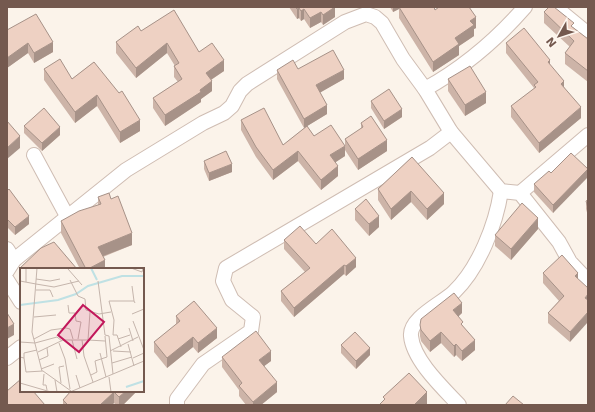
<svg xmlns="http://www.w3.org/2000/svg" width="595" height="412" font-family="'DejaVu Sans',sans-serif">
<rect width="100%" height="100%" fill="#fbf3ea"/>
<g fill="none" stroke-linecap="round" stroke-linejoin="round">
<g stroke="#cfbdb3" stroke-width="16">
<g id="minor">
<polyline points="555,7 588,34"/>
<path d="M 425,89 C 463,68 497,39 525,7"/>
<polyline points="34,155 67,216"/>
<polyline points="520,193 588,135"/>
<polyline points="7,249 14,260"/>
<polyline points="7,271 14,260 126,170 203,123 224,113 232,106 240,91 247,84 345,22 366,14 375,17 382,23 403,59 425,89 451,132 501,191 520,193 559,242 570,262 588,281"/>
<polyline points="7,280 21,302"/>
<polyline points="7,358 21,347"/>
<polyline points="177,405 177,399 203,364 251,331 253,317 232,300 223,281 226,268 430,148 451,132"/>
<path d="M 459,405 C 443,388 413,360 411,336 C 409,318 443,303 454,292 C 479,268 496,224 501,191"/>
</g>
</g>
<use href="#minor" stroke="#fff" stroke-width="14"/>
</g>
<g fill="#cdb4a8">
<polygon points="289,7 335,7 335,17 323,25 321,22 310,28 304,19 301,21 299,18 297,19"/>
<polygon points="390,7 434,7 435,10 439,7 471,7 470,8 476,28 474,29 474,36 459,46 459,55 433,72 399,18 399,9 393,12"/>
<polygon points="544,12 574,28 588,39 588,82 565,64 565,53 570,47 544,23"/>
<polygon points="7,30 53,52 34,63 28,53 7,68"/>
<polygon points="141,31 199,52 224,71 211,80 212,91 201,99 201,102 165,126 153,108 153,98 178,82 174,77 174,66 175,66 167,53 136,78 116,53 116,42"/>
<polygon points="506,43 550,65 564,87 581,118 539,153 511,117 511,106 534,89 534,88 506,53"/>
<polygon points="94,62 140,131 120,143 97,106 75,123 44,80 44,69 72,79"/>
<polygon points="298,69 344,79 320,92 327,114 307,126 314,136 345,156 335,162 338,176 321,190 298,161 273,180 256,157 241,130 241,120 283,145 306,127 304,128 277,79 277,70"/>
<polygon points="448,79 486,103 465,116 448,91"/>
<polygon points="371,101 402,117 384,129 371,108"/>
<polygon points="361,123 387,151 358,170 345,150 345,139 361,129"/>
<polygon points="24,126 60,135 42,151 24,133"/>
<polygon points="412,157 444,204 427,220 411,202 391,220 378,200 378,189"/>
<polygon points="204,161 232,172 209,181 204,169"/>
<polygon points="588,169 553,213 534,192 534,184 551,173"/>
<polygon points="7,191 29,224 15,235 7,227"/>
<polygon points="98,197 132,245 103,257 105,269 80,269 61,233 61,221 98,205"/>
<polygon points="588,200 588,216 586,209 586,201"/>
<polygon points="355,209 379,227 369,236 355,220"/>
<polygon points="538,229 511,260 495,246 495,235"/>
<polygon points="284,240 316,244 356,267 346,276 344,274 294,317 281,301 281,291 305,272 284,249"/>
<polygon points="19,269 21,269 21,281 19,279"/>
<polygon points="543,273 578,273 570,342 548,323 548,313 559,301 543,283"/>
<polygon points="462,313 458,317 475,350 462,361 456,355 454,357 441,343 430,352 421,341 420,336 420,325"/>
<polygon points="176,316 217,338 198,353 193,347 167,368 154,352 154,342 176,325"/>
<polygon points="341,345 370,355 356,369 341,353"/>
<polygon points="222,357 271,361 264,366 277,392 261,405 246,405 239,396 239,390 222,367"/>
<polygon points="21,359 21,369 20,368 20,360"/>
<polygon points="71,391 137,391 123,405 116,405 114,403 112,405 63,405 63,400"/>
</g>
<g fill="#a79288">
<polygon points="335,7 335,17 323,25 323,15"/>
<polygon points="393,7 402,7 399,7 399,9 393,12"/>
<polygon points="299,8 299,18 297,19 297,9"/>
<polygon points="304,9 304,19 301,21 301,11"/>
<polygon points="321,12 321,22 310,28 310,18"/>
<polygon points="476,17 476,28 474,29 474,36 459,46 459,55 433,72 433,62 470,21"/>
<polygon points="53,42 53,52 34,63 34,53"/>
<polygon points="28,43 28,53 7,68 7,58"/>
<polygon points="167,43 167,53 136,78 136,68"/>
<polygon points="224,60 224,71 206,83 206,73"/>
<polygon points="550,60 550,70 548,62"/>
<polygon points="344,70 344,79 316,95 316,85"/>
<polygon points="212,81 212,91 201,99 201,102 165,126 165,115"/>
<polygon points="564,81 564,91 561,84"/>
<polygon points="486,92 486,103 465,116 465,105"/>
<polygon points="97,95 97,106 75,123 75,112"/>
<polygon points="327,105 327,114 304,128 304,119"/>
<polygon points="581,107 581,118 539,153 539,143"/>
<polygon points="402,109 402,117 384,129 384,121"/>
<polygon points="140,120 140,131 120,143 120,132"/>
<polygon points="60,127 60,135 42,151 42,143"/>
<polygon points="20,136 20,148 7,159 7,148"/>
<polygon points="387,140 387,151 358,170 358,159"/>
<polygon points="345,146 345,156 330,166 330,155"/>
<polygon points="298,151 298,161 273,180 273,170"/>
<polygon points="232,164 232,172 209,181 209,173"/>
<polygon points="338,166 338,176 321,190 321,180"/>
<polygon points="588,169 588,177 553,213 553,205"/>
<polygon points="411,191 411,202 391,220 391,209"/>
<polygon points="444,193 444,204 427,220 427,209"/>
<polygon points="29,216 29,224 15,235 15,227"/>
<polygon points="379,216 379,227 369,236 369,224"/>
<polygon points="538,218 538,229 511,260 511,249"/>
<polygon points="132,233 132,245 98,258 98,247"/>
<polygon points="356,258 356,267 346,276 346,266"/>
<polygon points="105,260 105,269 88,269"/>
<polygon points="344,265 344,274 294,317 294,308"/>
<polygon points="578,273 578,283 575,276"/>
<polygon points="588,294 588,304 585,298"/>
<polygon points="462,303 462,313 453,321 453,310"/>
<polygon points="588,312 588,322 570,342 570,332"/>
<polygon points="14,324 14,335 7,339 7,328"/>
<polygon points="217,328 217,338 198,353 198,343"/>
<polygon points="441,332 441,343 430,352 430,341"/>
<polygon points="193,337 193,347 167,368 167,358"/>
<polygon points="475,340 475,350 462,361 462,351"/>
<polygon points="456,344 456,355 454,357 454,346"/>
<polygon points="370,348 370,355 356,369 356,361"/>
<polygon points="271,351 271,361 259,370 259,360"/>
<polygon points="277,382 277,392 261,405 253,405 253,402"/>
<polygon points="126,391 137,391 123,405 119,405 119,397"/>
<polygon points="114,392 114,403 112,405 100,405"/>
<polygon points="427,392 427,404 426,405 414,405"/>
</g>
<g fill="#eed1c3" stroke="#a79288">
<polygon points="295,7 335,7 323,15 321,12 310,18 304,9 301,11 299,8 297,9"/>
<polygon points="399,7 434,7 435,10 439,7 469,7 476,17 470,21 474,25 455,38 459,44 433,62"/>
<polygon points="549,7 554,7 574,23 571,26 588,39 588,71 565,53 574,41 544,12"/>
<polygon points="174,10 199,52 212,43 224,60 206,73 212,81 200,90 201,92 165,115 153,98 182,79 174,66 179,63 167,43 136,68 116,42 138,26 141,31"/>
<polygon points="36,14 53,42 34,53 28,43 7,58 7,30"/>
<polygon points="524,28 550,60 548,62 564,81 561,84 581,107 539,143 511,106 536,87 534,85 538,82 506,43"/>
<polygon points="333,50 344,70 316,85 327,105 304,119 277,70 293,60 298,69"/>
<polygon points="60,59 72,79 94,62 119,93 122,91 140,120 120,132 97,95 75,112 44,69"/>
<polygon points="470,66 486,92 465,105 448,79"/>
<polygon points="389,89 402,109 384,121 371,101"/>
<polygon points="44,108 60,127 42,143 24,126"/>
<polygon points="264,108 283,145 307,126 314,136 331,125 345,146 330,155 338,166 321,180 298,151 273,170 256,147 241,120"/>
<polygon points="371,116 387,140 358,159 345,139 363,127 361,123"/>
<polygon points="7,121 20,136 7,148"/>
<polygon points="226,151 232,164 209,173 204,161"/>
<polygon points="571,153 588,169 553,205 534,184 549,171 551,173"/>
<polygon points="412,157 444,193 427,209 411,191 391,209 378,189"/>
<polygon points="9,189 29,216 15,227 7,219 7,191"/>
<polygon points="109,193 111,199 118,196 132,233 98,247 105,260 88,269 86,269 61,221 79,211 101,204 98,197"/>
<polygon points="366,199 379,216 369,224 355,209"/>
<polygon points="588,200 588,208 586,201"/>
<polygon points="522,203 538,218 511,249 495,235"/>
<polygon points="300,226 316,244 332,229 356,258 346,266 344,265 294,308 281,291 310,268 284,240"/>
<polygon points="54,242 77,269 21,269 21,271 19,269 41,248"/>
<polygon points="562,255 578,273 575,276 588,288 588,294 585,298 588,300 588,312 570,332 548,313 564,296 543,273"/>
<polygon points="454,293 462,303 453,310 463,322 461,324 475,340 462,351 456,344 454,346 441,332 430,341 421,330 420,325 421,319"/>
<polygon points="194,301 217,328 198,343 193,337 167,358 154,342 180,321 176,316"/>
<polygon points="7,313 14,324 7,328"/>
<polygon points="256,331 271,351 259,360 277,382 253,402 239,386 242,383 222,357"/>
<polygon points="355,332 370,348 356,361 341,345"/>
<polygon points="409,373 427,392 414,405 381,405 380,404 385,399 383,397"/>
<polygon points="21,379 21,391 33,391 45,405 7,405 7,391"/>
<polygon points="71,391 126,391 119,397 114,392 100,405 68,405 63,400"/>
<polygon points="513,396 524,405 505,405"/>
</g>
<g transform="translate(20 268)">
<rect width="124" height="124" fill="#fbf3ea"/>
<path fill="none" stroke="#bfe1e4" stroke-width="2" d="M 71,0 L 77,12M 0,37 L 38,32 L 56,26 L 68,18 L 102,8 L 124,8M 106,119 L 124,113"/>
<path fill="none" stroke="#c5b5ac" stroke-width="1" d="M 17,0 L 12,64 L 22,103M 111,0 L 122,4 L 123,0M 48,1 L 62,17M 16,11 L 30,13 L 40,11M 50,12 L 58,28 L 65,31 L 66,42 L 79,46 L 91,44M 0,13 L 16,16M 78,13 L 85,67 L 89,68M 6,14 L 6,0M 16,16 L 34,19 L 59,13M 112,18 L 114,33M 16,22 L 30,22 L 33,29M 48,37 L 49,45 L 55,45 L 56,53 L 61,54 L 58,71M 112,46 L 124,41M 14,49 L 36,47M 113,53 L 124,82M 109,60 L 113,73M 93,67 L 94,52 L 89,33 L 114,33 L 115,35M 93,67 L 97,67 L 101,79M 89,68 L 93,106M 14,71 L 31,62 L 46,60 L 50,61 L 53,71M 98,71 L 110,67M 52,72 L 57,91M 62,72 L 64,88 L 73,114M 68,72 L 85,73M 0,74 L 15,75M 15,75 L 37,69 L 42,73M 39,75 L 45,91 L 50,121M 108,76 L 114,98M 90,83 L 118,69M 93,83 L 111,84M 18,84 L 43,72 L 68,72 L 70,44M 80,85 L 86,109M 0,89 L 4,90 L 6,104 L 23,103 L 51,123M 4,90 L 4,85 L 17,82M 113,90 L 124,85M 19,92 L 28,88 L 27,80M 92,95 L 112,89M 21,101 L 34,96M 24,106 L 23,117 L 26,117 L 27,122M 56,107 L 60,120M 71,107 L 77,104 L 75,93 L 87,89 L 85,68M 89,109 L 91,124M 35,112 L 37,124M 0,115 L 31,124M 41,115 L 39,99 L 44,98M 50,124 L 124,93"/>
<path fill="#c2185b" fill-opacity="0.15" stroke="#c2185b" stroke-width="2" d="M 63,37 L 84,54 L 59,84 L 38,67 Z"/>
<rect width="124" height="124" fill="none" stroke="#74594f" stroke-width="2"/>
</g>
<rect width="595" height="412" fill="none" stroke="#74594f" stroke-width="16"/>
<g transform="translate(559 36) rotate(231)" stroke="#fef7f0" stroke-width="3" paint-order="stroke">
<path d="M0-3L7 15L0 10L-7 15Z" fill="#74594f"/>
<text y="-6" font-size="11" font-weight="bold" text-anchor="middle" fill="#74594f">N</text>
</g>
</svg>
